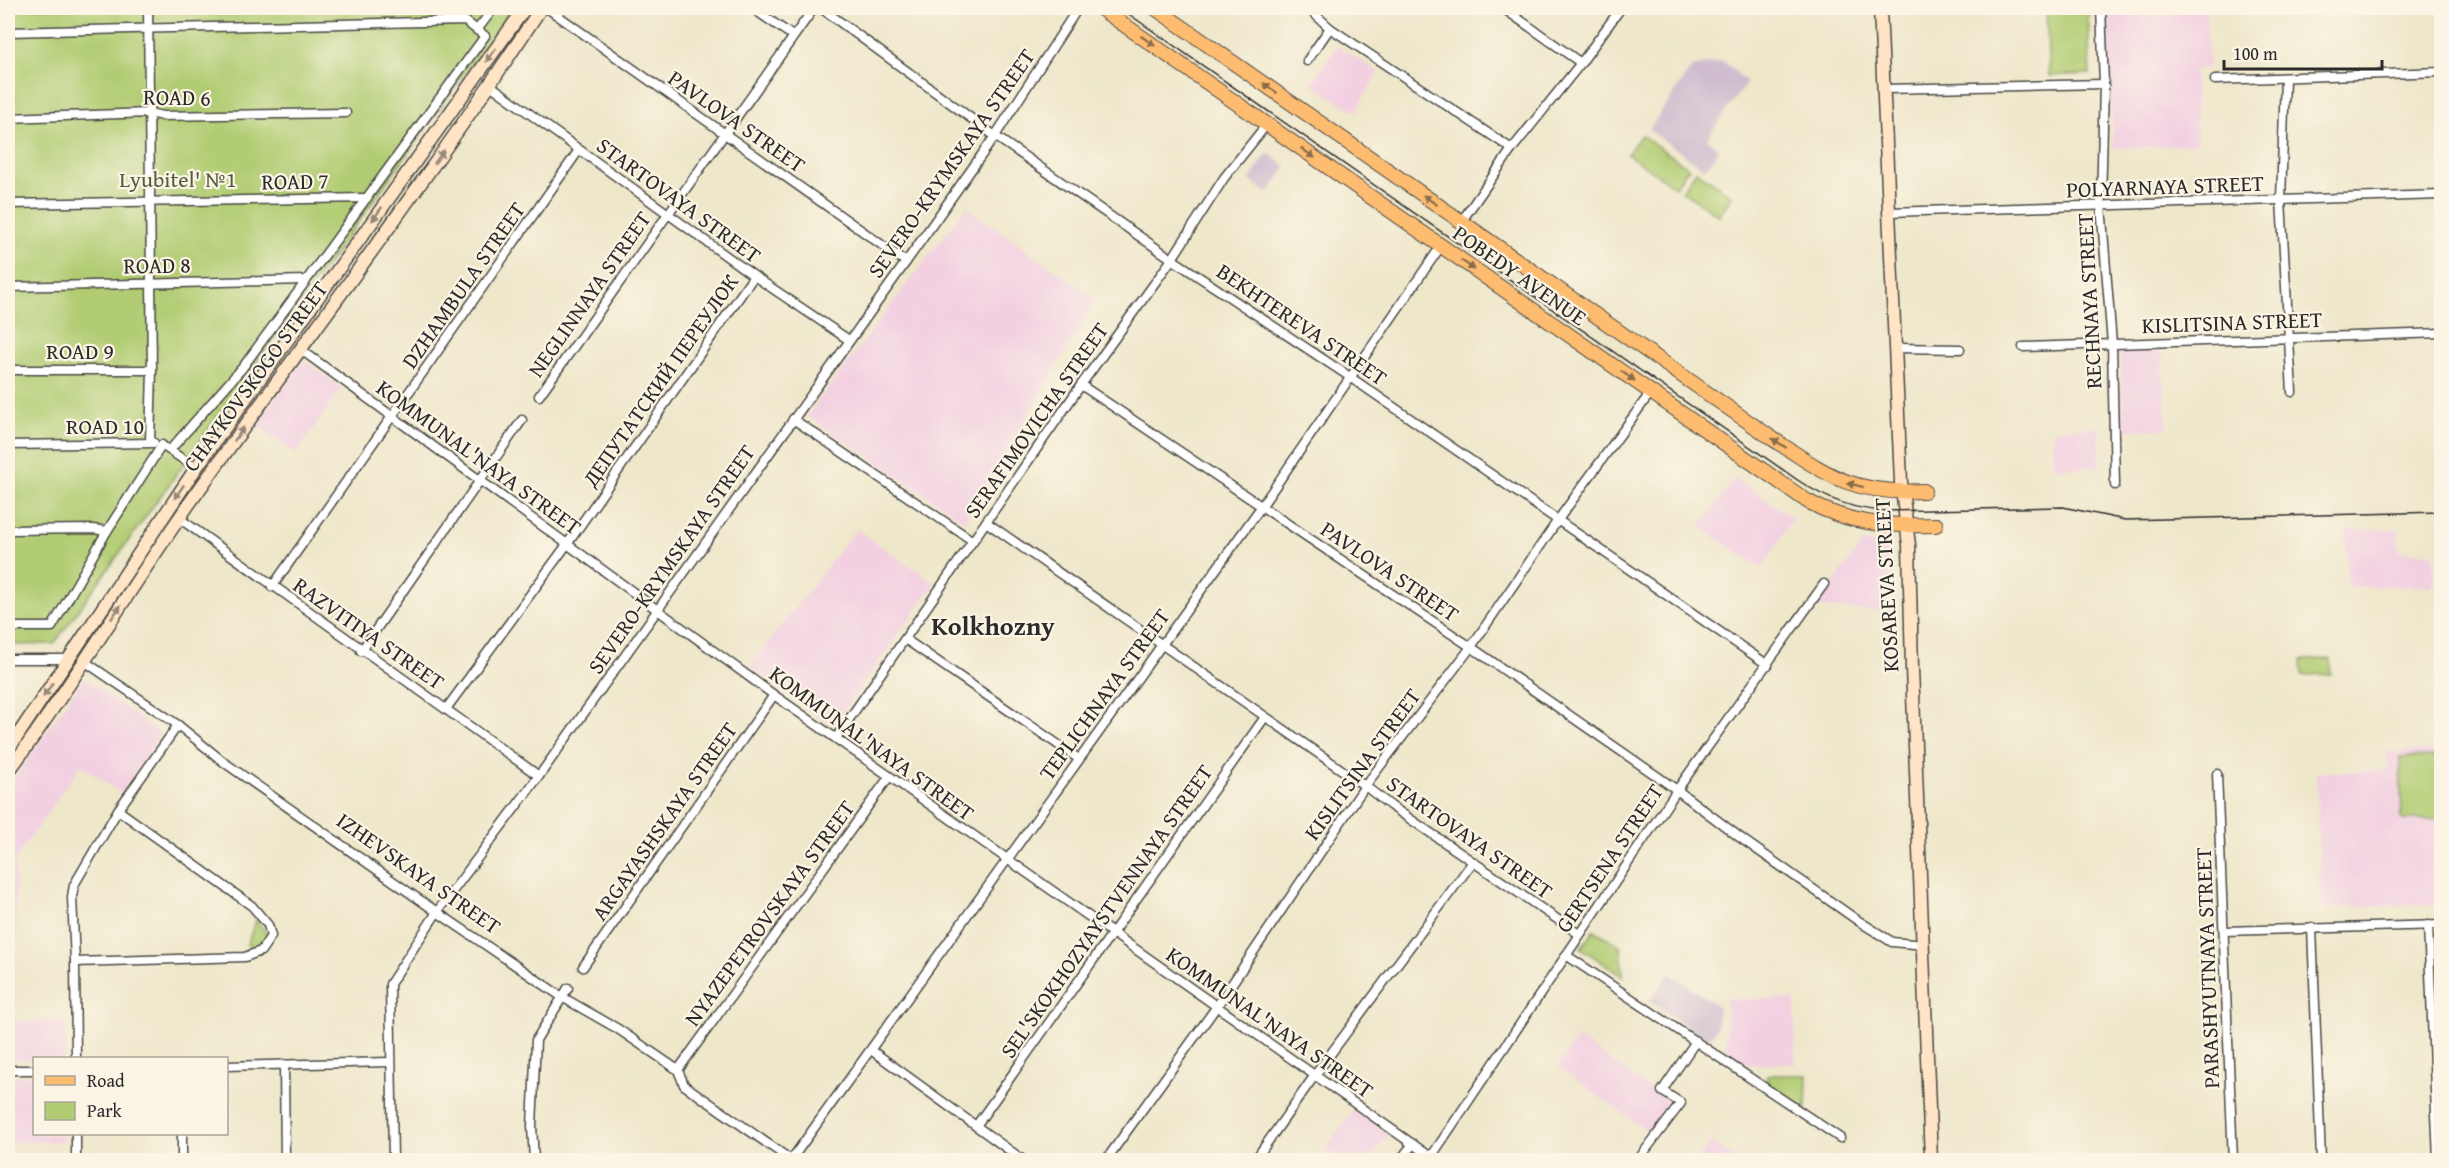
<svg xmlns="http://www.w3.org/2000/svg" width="2449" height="1168" font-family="'Gentium Book Plus',serif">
<rect width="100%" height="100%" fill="#fcf5e5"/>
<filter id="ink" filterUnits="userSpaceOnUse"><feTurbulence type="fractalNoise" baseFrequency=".0167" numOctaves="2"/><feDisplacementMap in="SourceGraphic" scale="12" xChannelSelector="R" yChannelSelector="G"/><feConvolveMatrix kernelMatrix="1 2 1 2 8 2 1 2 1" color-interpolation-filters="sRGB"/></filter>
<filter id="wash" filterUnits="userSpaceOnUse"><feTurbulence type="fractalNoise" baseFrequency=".008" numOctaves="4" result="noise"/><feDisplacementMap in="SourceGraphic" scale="24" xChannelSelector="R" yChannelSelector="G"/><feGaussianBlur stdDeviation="1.35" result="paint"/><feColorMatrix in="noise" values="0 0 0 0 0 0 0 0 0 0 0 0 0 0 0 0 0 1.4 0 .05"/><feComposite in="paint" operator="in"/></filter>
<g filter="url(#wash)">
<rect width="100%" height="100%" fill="#eee7ca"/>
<g fill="#f2cfe1">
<polygon points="2106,8 2206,8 2209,68 2194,69 2197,144 2113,148"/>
<polygon points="1337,46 1379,72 1355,112 1311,84"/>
<polygon points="966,207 1096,299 965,521 807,416"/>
<polygon points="2162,350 2167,429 2123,430 2120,352"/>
<polygon points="304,360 342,388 296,454 256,425"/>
<polygon points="2099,427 2100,467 2053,468 2053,429"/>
<polygon points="1735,478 1793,518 1762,568 1699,527"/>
<polygon points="856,529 935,583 837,720 826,723 750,666"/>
<polygon points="2398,529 2400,552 2433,553 2434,586 2347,587 2346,530"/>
<polygon points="1862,543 1890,545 1888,612 1818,607"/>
<polygon points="84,678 161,734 121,793 81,765 15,859 16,943 8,944 8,787"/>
<polygon points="2441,750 2441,904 2321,908 2316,773 2388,770 2387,752"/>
<polygon points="8,981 15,981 15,1021 66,1021 66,1058 8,1060"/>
<polygon points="1726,999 1795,999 1795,1064 1737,1064 1726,1058"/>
<polygon points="1577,1037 1670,1103 1650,1133 1558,1067"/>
<polygon points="34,1075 34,1134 64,1134 64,1142 8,1142 8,1076"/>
<polygon points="1353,1109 1389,1134 1370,1160 1340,1160 1325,1150"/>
<polygon points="1711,1141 1737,1160 1698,1160"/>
</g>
<g fill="#cfbdcf">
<polygon points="1723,61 1747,82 1707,138 1719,150 1705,169 1649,130 1692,67"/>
<polygon points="1268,153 1287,167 1268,193 1249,180"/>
<polygon points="1670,973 1719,1007 1717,1027 1708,1041 1649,1001"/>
</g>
<g fill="#b1cc72" stroke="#6e7c4e" stroke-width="1.5">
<polygon points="8,8 512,8 54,644 8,645"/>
<polygon points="2046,8 2088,8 2090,74 2049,76"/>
<polygon points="1641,135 1689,168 1675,187 1627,154"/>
<polygon points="1696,171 1732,196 1719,216 1682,191"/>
<polygon points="2331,659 2331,674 2302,675 2301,660"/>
<polygon points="2441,756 2441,819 2402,820 2400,757"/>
<polygon points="256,920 268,935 261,948 247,945"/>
<polygon points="1594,930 1621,946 1623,976 1581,948"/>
<polygon points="1767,1075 1807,1075 1806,1110 1766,1085"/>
</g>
</g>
<g filter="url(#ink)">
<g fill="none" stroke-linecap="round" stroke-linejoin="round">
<g stroke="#484743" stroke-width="11">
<g id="street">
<polyline points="148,8 152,370 150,442"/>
<polyline points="547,8 906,262"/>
<polyline points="752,8 793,36"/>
<polyline points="821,8 995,136 1172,259 1350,377 1768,665"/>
<polyline points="1308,8 1330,28 1512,149"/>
<polyline points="1503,8 1581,63"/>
<polyline points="2101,8 2104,84 2101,205 2112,344 2115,485"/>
<polyline points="8,32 465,21 477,30"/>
<polyline points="1307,61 1330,28"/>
<polyline points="2285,78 2281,200 2292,392"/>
<polyline points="2215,80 2442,72"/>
<polyline points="490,85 754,276 849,340"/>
<polyline points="1885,89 2104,84"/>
<polyline points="8,118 149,113 162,116 346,113"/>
<polyline points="8,204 367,198"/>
<polyline points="1889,212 2442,195"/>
<polyline points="1461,222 1512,149 1581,63 1621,8"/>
<polyline points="8,287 306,280"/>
<polyline points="2023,347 2442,333"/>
<polyline points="1896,348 1960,349"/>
<polyline points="300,349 774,695 1431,1157 1677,790 1824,584"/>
<polyline points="8,370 152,370"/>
<polyline points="1081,385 1471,647 1677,790 1742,839 1857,920 1892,942 1924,945"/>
<polyline points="539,396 814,8"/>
<polyline points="793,419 973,541"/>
<polyline points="8,445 154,443"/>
<polyline points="166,448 196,468"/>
<polyline points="170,450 243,367 485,36 477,30 494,8"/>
<polyline points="179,518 539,776"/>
<polyline points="986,522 1365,786 1391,806 1579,934"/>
<polyline points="8,530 93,529 107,531"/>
<polyline points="272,587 579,150"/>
<polyline points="8,627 52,627 107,531 162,445"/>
<polyline points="905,639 1079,759"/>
<polyline points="361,651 522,420"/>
<polyline points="8,659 68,659"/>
<polyline points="84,661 178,725 225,763 437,912 562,997 618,1029 678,1070 684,1085 791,1160"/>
<polyline points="446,709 568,543 754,276"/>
<polyline points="836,738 1081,385 1172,259 1224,178 1267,124"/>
<polyline points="2217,774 2233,1160"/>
<polyline points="2428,925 2438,1160"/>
<polyline points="2312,928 2321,1160"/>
<polyline points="2224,931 2442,925"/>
<polyline points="1566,955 1840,1138"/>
<polyline points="75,962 245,957 261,951 271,936 268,925 252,906 118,810"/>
<polyline points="583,967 774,695"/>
<polyline points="871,1050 1023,1160"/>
<polyline points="76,1058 75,962 72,897 74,885 118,810 178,725"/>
<polyline points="284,1065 285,1160"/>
<polyline points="226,1066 390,1062"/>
<polyline points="8,1070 34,1070"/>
<polyline points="678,1070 889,777"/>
<polyline points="976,1126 1265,717"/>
<polyline points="76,1134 76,1160"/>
<polyline points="182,1134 182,1160"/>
<polyline points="393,1160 390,984 437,912 539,776 906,262 995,136 1078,8"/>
<polyline points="534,1160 532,1126 536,1040 568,988"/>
<polyline points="791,1160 1261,507 1441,246"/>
<polyline points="1106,1160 1217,1006 1365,786 1471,647 1558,520 1651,392"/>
<polyline points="1255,1160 1315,1075 1472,863"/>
<polyline points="1400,1160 1413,1144"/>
<polyline points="1638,1160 1681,1103 1662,1091 1696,1041"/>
</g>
</g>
<g stroke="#484743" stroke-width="15">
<g id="secondary">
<polyline points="1880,8 1901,482 1909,545 1912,668 1931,1160"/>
<polyline points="8,750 196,468 525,8"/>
<path d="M 8,772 C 72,686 127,592 189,504 C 306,339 430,177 541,8"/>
</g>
</g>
<g stroke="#484743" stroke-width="16">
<g id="primary">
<path d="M 1100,8 L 1807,501 C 1850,525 1887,526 1936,525"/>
<path d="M 1155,8 L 1773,439 C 1829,476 1853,495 1924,491"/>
</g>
</g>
<use href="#street" stroke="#fff" stroke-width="8"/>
<use href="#secondary" stroke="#ffe4c6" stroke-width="12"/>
<use href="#primary" stroke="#febc70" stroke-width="14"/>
<path stroke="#2b2b2b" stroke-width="1.5" d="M 1120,8 L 1799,481 C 1826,499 1854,510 1886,511 L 2063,507 L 2125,520 L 2442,512"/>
</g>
<defs><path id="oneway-solid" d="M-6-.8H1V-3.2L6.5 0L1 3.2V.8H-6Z" transform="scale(1.5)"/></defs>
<g fill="#8a6c4a">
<use href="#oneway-solid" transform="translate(1148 41) rotate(35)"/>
<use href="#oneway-solid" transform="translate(1270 88) rotate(-145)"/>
<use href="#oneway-solid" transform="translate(1308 153) rotate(35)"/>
<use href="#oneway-solid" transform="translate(1430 200) rotate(-145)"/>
<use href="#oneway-solid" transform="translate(1468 265) rotate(35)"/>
<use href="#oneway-solid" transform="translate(1628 376) rotate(35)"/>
<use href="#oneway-solid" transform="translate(1779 443) rotate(-147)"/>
<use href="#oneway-solid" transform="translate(1855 485) rotate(-166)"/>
</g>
<g fill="#958878">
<use href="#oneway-solid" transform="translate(491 55) rotate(126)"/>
<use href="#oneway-solid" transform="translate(439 157) rotate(-54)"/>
<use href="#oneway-solid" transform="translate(377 214) rotate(126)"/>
<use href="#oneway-solid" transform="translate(239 434) rotate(-55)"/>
<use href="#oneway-solid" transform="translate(179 492) rotate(124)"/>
<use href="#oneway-solid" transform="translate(116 612) rotate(-56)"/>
<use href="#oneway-solid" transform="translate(48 690) rotate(124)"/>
</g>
</g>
<g text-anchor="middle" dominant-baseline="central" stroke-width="4.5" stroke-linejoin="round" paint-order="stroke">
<g font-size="22" fill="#2b2b2b" stroke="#fcf5e5">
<text transform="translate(177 97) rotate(1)">ROAD 6</text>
<text transform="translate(737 121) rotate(35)">PAVLOVA STREET</text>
<text transform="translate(951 163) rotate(-55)">SEVERO-KRYMSKAYA STREET</text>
<text transform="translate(295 181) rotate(-1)">ROAD 7</text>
<text transform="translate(2165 186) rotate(-2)">POLYARNAYA STREET</text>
<text transform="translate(679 200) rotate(36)">STARTOVAYA STREET</text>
<text transform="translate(157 265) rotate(-1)">ROAD 8</text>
<text transform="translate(1520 275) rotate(35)">POBEDY AVENUE</text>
<text transform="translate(463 285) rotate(-55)">DZHAMBULA STREET</text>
<text transform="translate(589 294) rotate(-55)">NEGLINNAYA STREET</text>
<text transform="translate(2089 301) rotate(-93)">RECHNAYA STREET</text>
<text transform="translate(2232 322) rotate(-2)">KISLITSINA STREET</text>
<text transform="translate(1302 324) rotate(34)">BEKHTEREVA STREET</text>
<text x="80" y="351">ROAD 9</text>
<text transform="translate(255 376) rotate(-54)">CHAYKOVSKOGO STREET</text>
<text transform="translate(660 380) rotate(-55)">ДЕПУТАТСКИЙ ПЕРЕУЛОК</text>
<text transform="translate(1036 420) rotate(-55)">SERAFIMOVICHA STREET</text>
<text x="105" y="426">ROAD 10</text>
<text transform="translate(479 457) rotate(36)">KOMMUNAL'NAYA STREET</text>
<text transform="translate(671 559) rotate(-55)">SEVERO-KRYMSKAYA STREET</text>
<text transform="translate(1390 571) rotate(34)">PAVLOVA STREET</text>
<text transform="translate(1886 585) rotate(-93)">KOSAREVA STREET</text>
<text transform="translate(369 633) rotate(35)">RAZVITIYA STREET</text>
<text transform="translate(1104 694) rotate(-54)">TEPLICHNAYA STREET</text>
<text transform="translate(872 743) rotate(36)">KOMMUNAL'NAYA STREET</text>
<text transform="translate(1362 764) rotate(-54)">KISLITSINA STREET</text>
<text transform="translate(664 821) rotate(-55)">ARGAYASHSKAYA STREET</text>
<text transform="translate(1470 837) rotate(35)">STARTOVAYA STREET</text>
<text transform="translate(1609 858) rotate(-56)">GERTSENA STREET</text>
<text transform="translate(419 873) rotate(35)">IZHEVSKAYA STREET</text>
<text transform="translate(1106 911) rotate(-55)">SEL'SKOKHOZYAYSTVENNAYA STREET</text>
<text transform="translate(769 913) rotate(-54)">NYAZEPETROVSKAYA STREET</text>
<text transform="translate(2207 968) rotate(-92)">PARASHYUTNAYA STREET</text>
<text transform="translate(1270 1022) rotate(35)">KOMMUNAL'NAYA STREET</text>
</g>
<g font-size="22" fill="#535b40" stroke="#fcf5e5">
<text x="178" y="179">Lyubitel' №1</text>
</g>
<g font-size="26" font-weight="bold" fill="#2b2b2b" stroke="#fcf5e5">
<text x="993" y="625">Kolkhozny</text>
</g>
</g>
<rect width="2449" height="1168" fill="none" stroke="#fcf5e5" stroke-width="30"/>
<rect x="33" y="1057" width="195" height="78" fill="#fcf5e5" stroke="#a8a49b" stroke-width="1.5"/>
<rect x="45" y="1076" width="30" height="9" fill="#febc70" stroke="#a8a49b" stroke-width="1.5"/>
<text x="87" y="1087" font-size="18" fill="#2b2b2b">Road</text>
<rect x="45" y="1102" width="30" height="18" fill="#b1cc72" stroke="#a8a49b" stroke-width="1.5"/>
<text x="87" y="1117" font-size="18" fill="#2b2b2b">Park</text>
<path d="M2224 60v9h158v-9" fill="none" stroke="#2b2b2b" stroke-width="3"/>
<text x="2233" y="60" font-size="18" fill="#2b2b2b" stroke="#fcf5e5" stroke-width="4.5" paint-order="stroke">100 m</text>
</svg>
